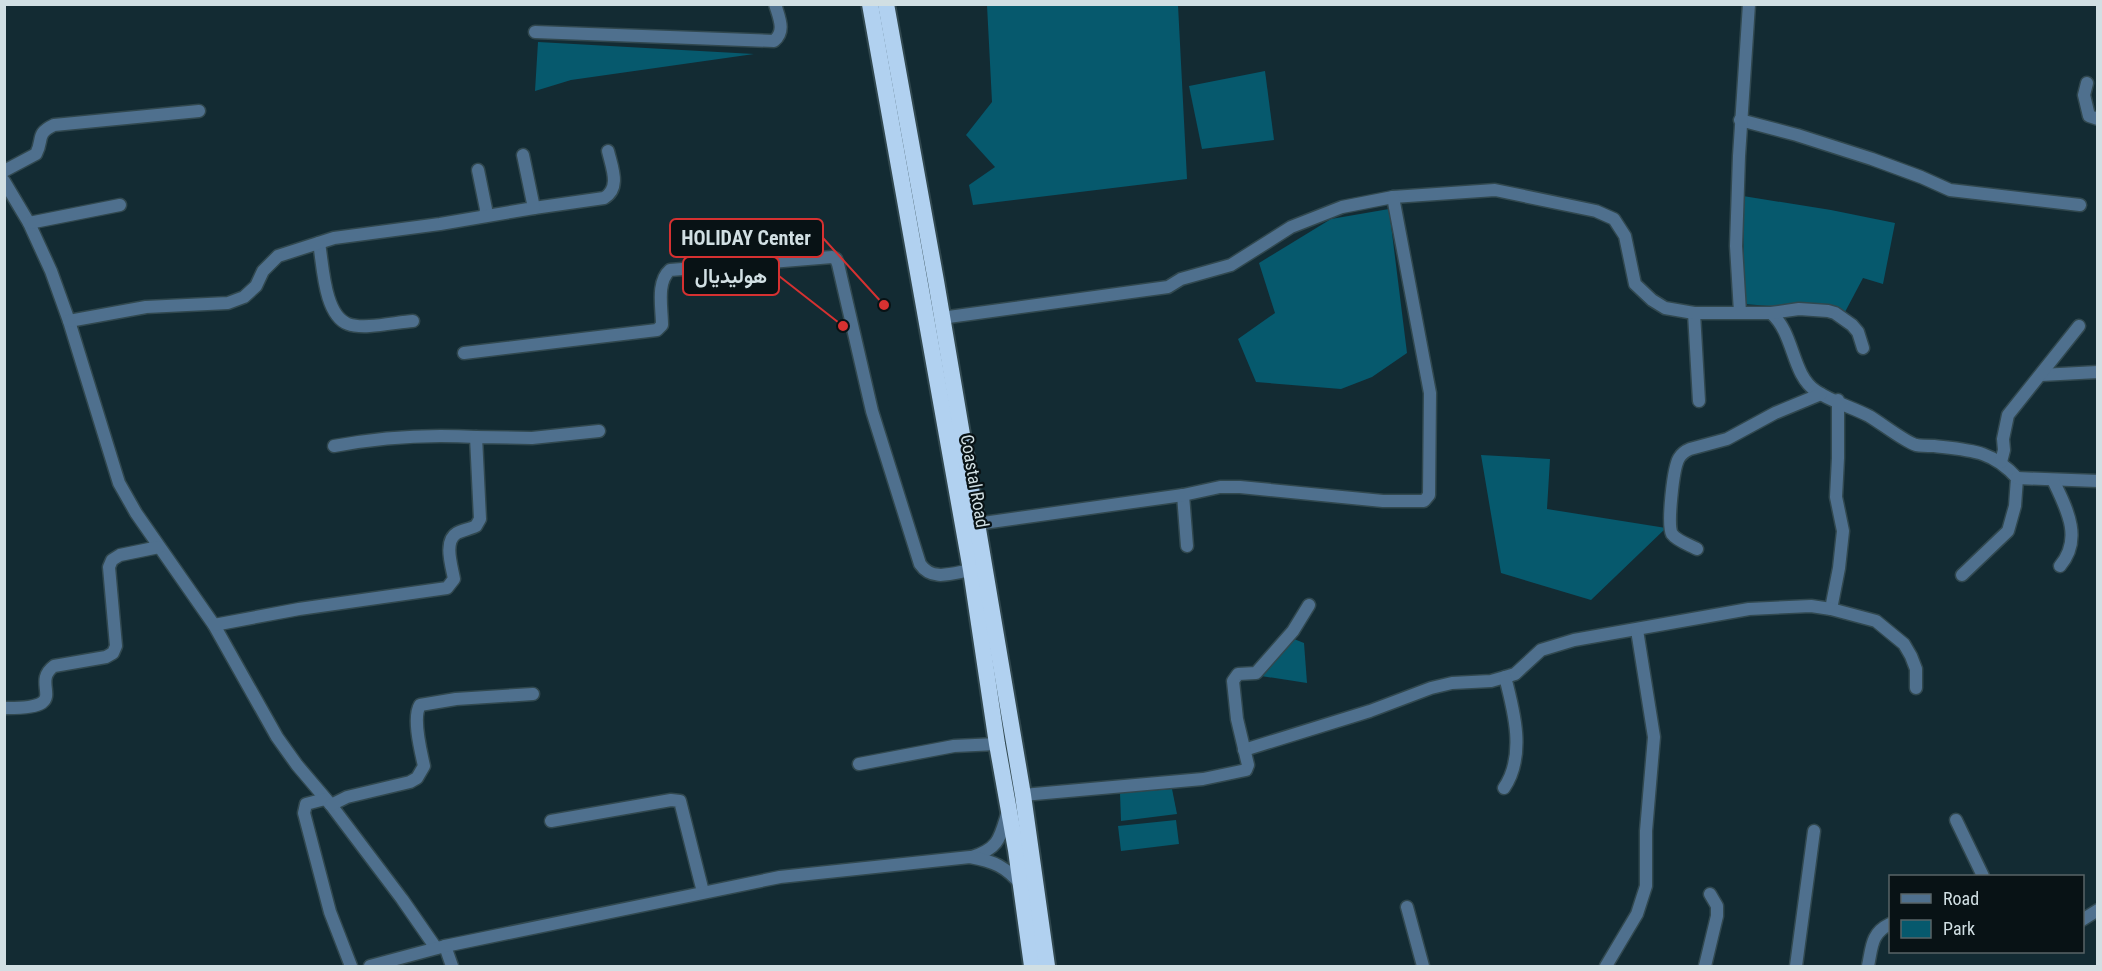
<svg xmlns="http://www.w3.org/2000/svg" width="2102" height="971" font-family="'Roboto Condensed',Vazirmatn,sans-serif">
<rect width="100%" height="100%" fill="#132b33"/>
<g fill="#06596d">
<polygon points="987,5 1178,5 1187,179 973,205 969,185 995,167 966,135 992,102"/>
<polygon points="538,42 754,54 571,80 535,91"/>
<polygon points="1265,71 1274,140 1202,149 1189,86"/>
<polygon points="1743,196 1831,210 1895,223 1883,284 1863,278 1845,312 1744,304"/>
<polygon points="1389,209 1407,353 1372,377 1341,389 1256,382 1238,339 1275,313 1259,263 1331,219"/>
<polygon points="1481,455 1550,459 1547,509 1666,528 1591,600 1501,573"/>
<polygon points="1294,639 1304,643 1307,683 1261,676"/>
<polygon points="1172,789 1177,814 1121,821 1120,793"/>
<polygon points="1176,820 1179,844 1121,851 1118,826"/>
</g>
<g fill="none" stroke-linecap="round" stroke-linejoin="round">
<g stroke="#31484f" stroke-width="15">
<g id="minor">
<path d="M 535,32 L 774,41 C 786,31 779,18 775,4"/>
<polyline points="2087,83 2084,95 2089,116 2098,119"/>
<polyline points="1740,120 1797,135 1872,159 1921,177 1950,190 2080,205"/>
<polyline points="478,170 486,209 485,216"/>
<path d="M 4,171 L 36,154 C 44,139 35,134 54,125 L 199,111"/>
<polyline points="4,181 29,223 51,271 69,321 119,483 136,513 214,625 277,737 297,765 331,805 402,899 436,948"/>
<path d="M 534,208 L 604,198 C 621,188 612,168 608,151"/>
<polyline points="29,223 120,205"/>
<path d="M 319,243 C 323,265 324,315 348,324 C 364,330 396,322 413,321"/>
<polyline points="1740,312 1736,246 1739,156 1749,4"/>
<polyline points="1694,313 1699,401"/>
<path d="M 1771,313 C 1795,334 1791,374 1816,391 C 1832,402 1852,407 1869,416 C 1881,423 1905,442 1916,445 C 1922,446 1929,446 1934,446 C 1970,450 1992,450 2017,478 L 2015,506 L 2008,531 L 1962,575"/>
<polyline points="941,318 1168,287 1181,279 1231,265 1291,227 1342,207 1393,197 1495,190 1596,211 1614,219 1625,236 1635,284 1652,300 1665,308 1694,313 1771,313 1799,309 1828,311 1835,313 1852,325 1858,332 1863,348"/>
<polyline points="69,321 146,307 228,303 244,297 256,286 263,271 278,256 334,238 440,224 534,208 523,155"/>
<path d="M 464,353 L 657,330 L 662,325 C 662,308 656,282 670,270 L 832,257 L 836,259 L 838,264 L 872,411 L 920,564 C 932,582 953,573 971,570"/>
<polyline points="2041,375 2098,372"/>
<path d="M 334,446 C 381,437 428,434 476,437"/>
<polyline points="2001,462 2004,450 2003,439 2008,415 2079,326"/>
<polyline points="2017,478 2098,481"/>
<path d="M 2053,480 C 2067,509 2083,539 2060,566"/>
<polyline points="1183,495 1187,546"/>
<polyline points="976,524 1183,495 1220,487 1240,487 1383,501 1424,501 1429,495 1430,393 1393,197"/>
<path d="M 1697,549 C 1690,545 1677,541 1672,534 C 1667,525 1673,468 1679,458 C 1682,453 1685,451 1690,449 L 1727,439 L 1775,413 L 1821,394"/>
<polyline points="1831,609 1839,568 1843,531 1836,497 1838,458 1838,400"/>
<path d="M 214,625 L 299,609 L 447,588 L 454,579 C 452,567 443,541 457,533 C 463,530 470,529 476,526 L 480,519 L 476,437 L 532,438 L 599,431"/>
<path d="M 4,708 C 76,709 28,685 54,666 L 106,657 L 113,653 L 116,646 L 109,567 L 112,560 L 120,555 L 159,547"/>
<polyline points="1244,750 1370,711 1431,688 1452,683 1491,681 1505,677 1515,674 1541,650 1574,640 1749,609 1811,606 1831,609 1876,621 1904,644 1911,656 1916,669 1916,688"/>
<polyline points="859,764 954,746 997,744"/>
<path d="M 1504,788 C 1526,756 1514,711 1505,677"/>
<polyline points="1023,795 1203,779 1246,770 1248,765 1237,719 1233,681 1238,674 1256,673 1293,631 1309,605"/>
<polyline points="325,799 306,804 304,813 330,912 351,966"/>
<path d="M 331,805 L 347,797 L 410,782 L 417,778 L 424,766 C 421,752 412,718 420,705 L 456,699 L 533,694"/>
<polyline points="1956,820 1983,876"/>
<polyline points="551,821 671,800 680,801 703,892"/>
<path d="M 972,857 C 1000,848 1000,837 1008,811"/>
<polyline points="1407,907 1423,966"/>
<polyline points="2082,920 2098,910"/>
<polyline points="445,946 452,966"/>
<path d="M 370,966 L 445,946 L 780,877 L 970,857 C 993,861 1007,867 1021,885"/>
<polyline points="1606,966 1637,914 1646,886 1646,831 1654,737 1637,630"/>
<polyline points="1705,966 1717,916 1717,906 1710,894"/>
<polyline points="1796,966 1814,831"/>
<path d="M 1868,966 C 1872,947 1871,933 1890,924"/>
</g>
</g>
<g stroke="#31484f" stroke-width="20">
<g id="highway">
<polyline points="870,4 971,570 997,744 1016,850 1032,966"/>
<polyline points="886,4 936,281 1023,795 1047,966"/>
</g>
</g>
<use href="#minor" stroke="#4f708e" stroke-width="12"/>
<use href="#highway" stroke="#b1d1f0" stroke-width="16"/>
</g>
<g text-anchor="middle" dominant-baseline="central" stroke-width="4.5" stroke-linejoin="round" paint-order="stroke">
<g font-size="18" fill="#d1dfe3" stroke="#081215">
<text transform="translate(975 481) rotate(80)">Coastal Road</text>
</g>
</g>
<path fill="none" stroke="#d63131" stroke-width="2" d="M884 305L823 238M843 326L779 276"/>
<g fill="#d63131" stroke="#081215" stroke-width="2">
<circle cx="884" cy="305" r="6"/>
<circle cx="843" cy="326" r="6"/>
</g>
<g fill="#081215" stroke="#d63131" stroke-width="2">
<rect x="670" y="219" width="153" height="38" rx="6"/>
<rect x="683" y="257" width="96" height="38" rx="6"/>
</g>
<g font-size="20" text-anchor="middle" font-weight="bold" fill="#d1dfe3">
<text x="746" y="245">HOLIDAY Center</text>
<text x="731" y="283">هوليديال</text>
</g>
<rect width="2102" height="971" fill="none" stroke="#d1dfe3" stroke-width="12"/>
<rect x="1889" y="875" width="195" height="78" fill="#081215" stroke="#586467" stroke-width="1.5"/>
<rect x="1901" y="894" width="30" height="9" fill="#4f708e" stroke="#586467" stroke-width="1.5"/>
<text x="1943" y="905" font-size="18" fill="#d1dfe3">Road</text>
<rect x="1901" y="920" width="30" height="18" fill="#06596d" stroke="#586467" stroke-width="1.5"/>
<text x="1943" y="935" font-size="18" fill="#d1dfe3">Park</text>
</svg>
